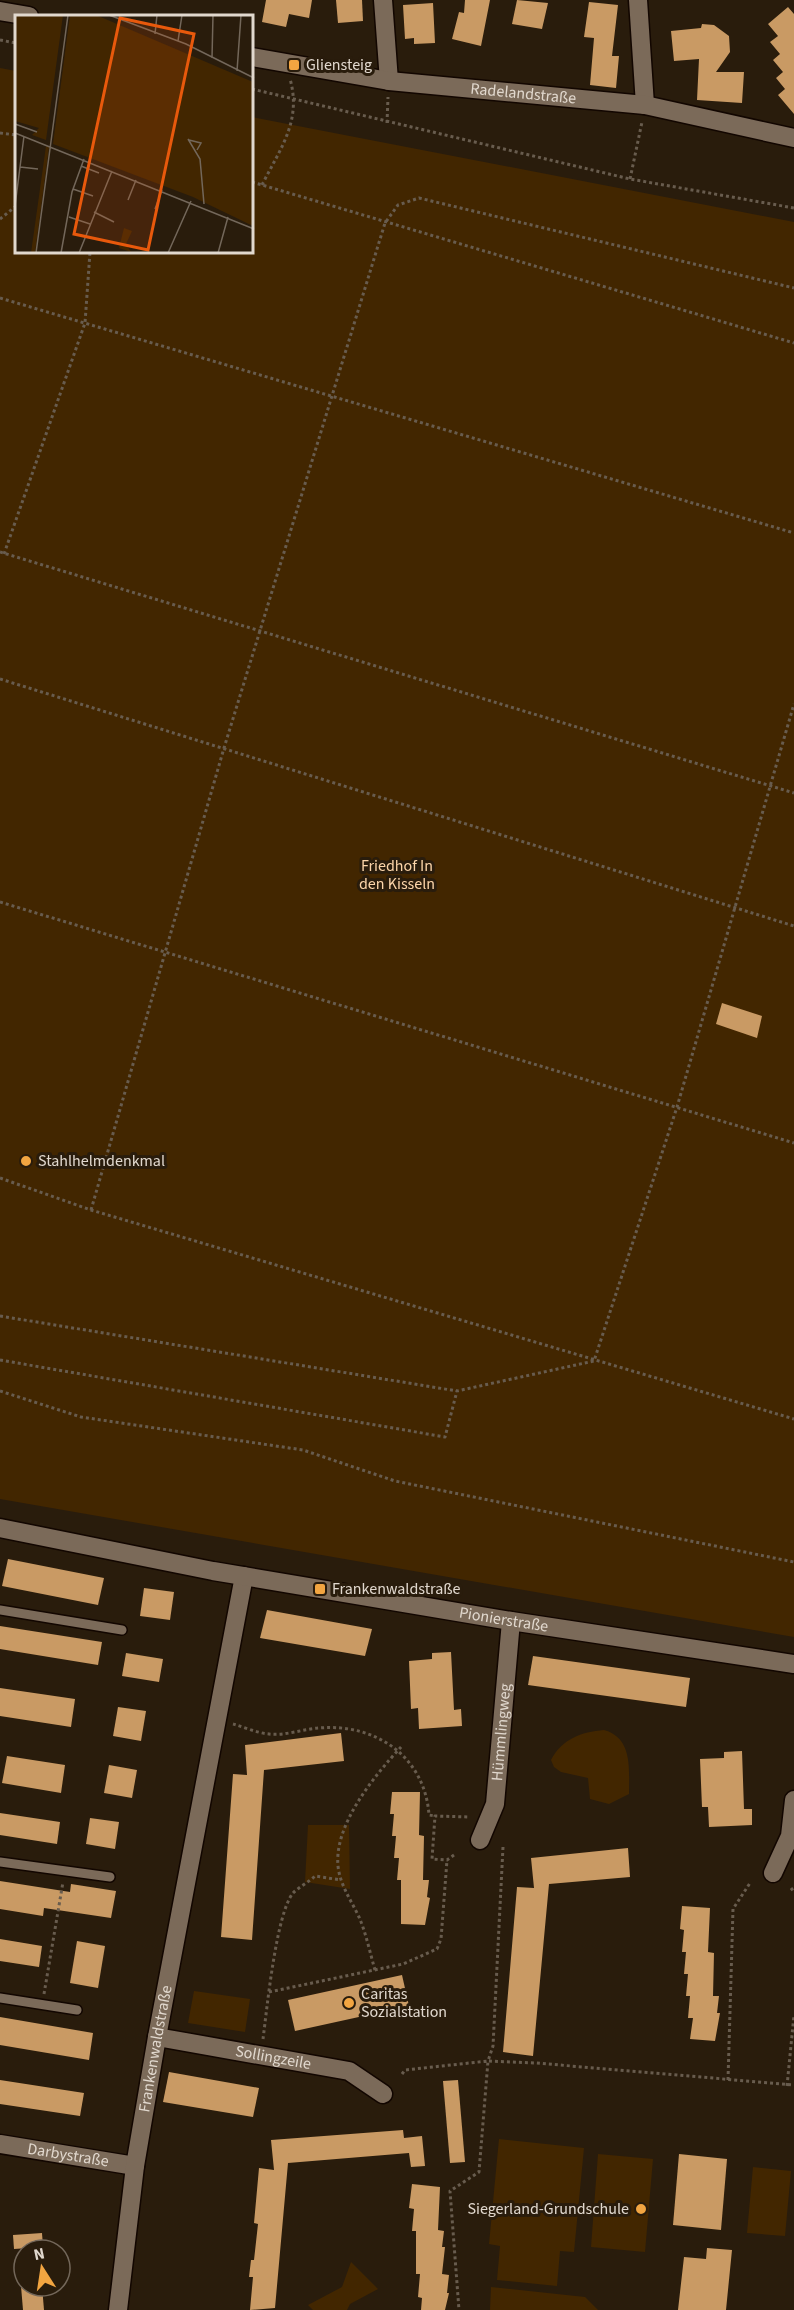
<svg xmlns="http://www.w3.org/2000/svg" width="794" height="2310" font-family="'Source Sans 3',sans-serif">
<rect width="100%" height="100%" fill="#291c0c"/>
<g fill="#422600">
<polygon points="0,68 16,71 16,252 252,252 252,117 794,222 794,1637 0,1499"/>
<path d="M 604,1730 C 633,1738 629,1769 629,1794 L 609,1804 L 590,1799 L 588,1778 L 561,1772 L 554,1767 L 551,1760 C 562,1739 581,1732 604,1730 Z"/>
<polygon points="308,1825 349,1825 350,1889 305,1882"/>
<polygon points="194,1991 250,1999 245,2032 188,2023"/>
<polygon points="499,2139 584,2148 574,2252 560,2251 557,2286 497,2280 500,2246 489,2244"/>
<polygon points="598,2154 653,2159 645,2252 591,2247"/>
<polygon points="753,2167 791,2171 785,2236 747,2233"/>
<polygon points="351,2262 378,2289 350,2304 347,2310 313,2310 308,2305 342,2287"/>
<polygon points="491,2287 585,2297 598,2310 490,2310"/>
</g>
<g fill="#c99a64">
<polygon points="266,0 312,0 309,18 289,14 286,27 262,22"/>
<polygon points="336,0 362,0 363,21 338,23"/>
<polygon points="465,0 490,0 481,46 452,39 459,12 464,13"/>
<polygon points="517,0 548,3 542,29 512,24"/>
<polygon points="589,2 618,5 612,56 619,56 616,88 590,85 594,38 584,37"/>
<polygon points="433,3 435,43 414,44 414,38 405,39 403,5"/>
<polygon points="788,7 794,14 794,114 778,95 785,89 776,78 783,72 773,60 780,54 770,42 778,36 768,24"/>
<polygon points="702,24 714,25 729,36 730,52 716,72 744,72 742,103 697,100 699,59 674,61 671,31 701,28"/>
<polygon points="722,1003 762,1016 757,1038 716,1024"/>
<polygon points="8,1559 104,1578 98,1605 2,1586"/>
<polygon points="144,1588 174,1592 170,1620 140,1616"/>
<polygon points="267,1610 372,1629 365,1656 260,1638"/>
<polygon points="0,1626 102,1642 98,1665 0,1649"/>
<polygon points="451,1652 454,1710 461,1709 462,1726 419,1729 418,1708 411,1709 409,1661 432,1659 432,1653"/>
<polygon points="126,1653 163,1659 159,1682 122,1676"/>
<polygon points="533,1656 690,1678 686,1707 528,1685"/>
<polygon points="0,1688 75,1699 71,1727 0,1716"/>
<polygon points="118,1707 146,1711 141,1741 113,1736"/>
<polygon points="341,1733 344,1761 264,1770 252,1940 221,1937 233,1774 247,1775 245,1745"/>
<polygon points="742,1751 744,1809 752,1809 752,1825 709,1827 708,1807 702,1807 700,1759 724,1758 724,1752"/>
<polygon points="7,1756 65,1765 61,1793 2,1783"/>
<polygon points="109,1765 137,1770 132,1798 104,1793"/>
<polygon points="392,1792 420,1792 419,1835 424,1836 423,1880 429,1880 427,1897 430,1898 425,1925 401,1924 401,1880 397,1880 399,1858 394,1858 396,1836 392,1836 394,1814 390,1814"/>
<polygon points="0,1813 60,1822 57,1844 0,1835"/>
<polygon points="90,1818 119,1822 115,1849 86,1844"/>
<polygon points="628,1848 630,1877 549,1884 533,2056 503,2052 517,1887 534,1888 531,1858"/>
<polygon points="0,1881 70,1892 71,1884 116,1891 111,1918 44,1908 43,1916 0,1909"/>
<polygon points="682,1906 710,1908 708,1952 714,1953 713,1996 719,1996 717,2013 720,2013 715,2041 690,2039 693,2018 688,2018 690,1996 686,1996 688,1974 684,1974 686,1952 682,1952 684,1930 680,1929"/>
<polygon points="0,1939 42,1946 39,1967 0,1961"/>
<polygon points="77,1941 105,1946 98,1988 70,1983"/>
<polygon points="402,1975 409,2006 295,2031 288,2000"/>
<polygon points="0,2017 93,2033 89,2060 0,2045"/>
<polygon points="169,2072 259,2088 253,2117 163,2102"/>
<polygon points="0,2080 84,2093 80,2116 0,2104"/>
<polygon points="458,2080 465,2162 450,2163 443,2081"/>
<polygon points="403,2130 404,2138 422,2136 425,2166 411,2167 409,2153 288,2163 275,2308 250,2310 253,2277 249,2277 251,2260 254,2260 258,2224 254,2223 259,2168 274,2170 271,2140"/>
<polygon points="679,2154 727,2159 721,2230 673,2225"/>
<polygon points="412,2184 440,2187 438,2230 444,2231 442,2247 445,2247 442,2274 449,2275 447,2293 449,2293 445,2310 421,2310 422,2298 418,2297 420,2274 416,2274 416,2231 412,2231 414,2209 409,2208"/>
<polygon points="42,2233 43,2247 14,2249 13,2235"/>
<polygon points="707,2248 732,2250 726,2310 678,2310 684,2257 706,2259"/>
<polygon points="21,2286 42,2286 44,2310 23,2310"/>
</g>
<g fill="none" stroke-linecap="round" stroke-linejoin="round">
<g stroke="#120600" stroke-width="12">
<g id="service">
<polyline points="0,1610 122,1630"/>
<polyline points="0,1862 110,1877"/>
<polyline points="0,1998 77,2010"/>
</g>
</g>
<g stroke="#120600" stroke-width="21">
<g id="minor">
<polyline points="383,0 389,81"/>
<polyline points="638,0 645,105"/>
<path id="s1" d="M 480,1840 L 495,1804 L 511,1621"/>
<polyline points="773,1873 790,1836 794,1800"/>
<path id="s2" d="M 157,2037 L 349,2071 L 383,2094"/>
<path id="s3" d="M 0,2144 L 135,2166"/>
<path id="s4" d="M 118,2310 L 135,2166 L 157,2037 L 244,1576"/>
</g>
</g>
<g stroke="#120600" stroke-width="21">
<g id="tertiary">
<polyline points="0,11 29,16"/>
<path id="s5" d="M 252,57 L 389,81 L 645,105 L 794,138"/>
<path id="s6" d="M 0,1528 L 213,1571 L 511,1621 L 794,1664"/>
</g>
</g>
<g stroke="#685c4e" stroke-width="3" stroke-dasharray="3 3" stroke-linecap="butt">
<polyline points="0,40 16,43"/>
<polyline points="252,89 630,179 794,208"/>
<polyline points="387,123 388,97"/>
<polyline points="0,133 16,135"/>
<polyline points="630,179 642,122"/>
<polyline points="252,182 794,343"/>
<path d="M 262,185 C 280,149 302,121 290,79"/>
<polyline points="0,219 16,206"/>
<polyline points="0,298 794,533"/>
<polyline points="0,552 794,793"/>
<polyline points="4,554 85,323 90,252"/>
<polyline points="0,679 794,926"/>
<polyline points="0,902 794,1143"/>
<polyline points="0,1178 91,1210 794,1419"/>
<polyline points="91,1210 224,748 385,223 398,205 419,198 794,288"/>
<polyline points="0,1316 457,1391"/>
<polyline points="0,1360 445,1437 457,1391 594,1361 677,1107 794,704"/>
<polyline points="0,1391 81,1417 303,1450 395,1481 794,1562"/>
<path d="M 233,1724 C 244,1727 257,1733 269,1734 C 285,1736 303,1729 319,1728 C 376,1723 425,1757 429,1815 L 435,1816"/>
<polyline points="503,1847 493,2046 488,2061 536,2063 794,2085"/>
<polyline points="454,1855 447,1860 432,1859 435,1816 470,1817"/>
<polyline points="791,1888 794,1892"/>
<path d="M 375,1970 C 370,1953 366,1933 359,1917 C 351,1900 340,1885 338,1866 C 334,1824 375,1775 402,1746"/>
<polyline points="269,1992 403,1964 437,1949 441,1939 447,1860"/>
<polyline points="44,1994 63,1882"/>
<path d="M 263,2039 C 267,2009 276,1914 293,1893 C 299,1887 309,1882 315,1876 L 341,1880"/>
<polyline points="402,2074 405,2070 488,2061 479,2172 450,2191 459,2310"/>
<polyline points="728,2080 733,1909 750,1883"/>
<polyline points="787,2086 794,2015"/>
</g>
<use href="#service" stroke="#7b6a59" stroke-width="9"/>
<use href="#minor" stroke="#7b6a59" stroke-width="18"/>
<use href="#tertiary" stroke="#7b6a59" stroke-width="18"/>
</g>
<g fill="#f2a541" stroke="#291c0c" stroke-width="2">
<rect x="288" y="59" width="12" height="12" rx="3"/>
<circle cx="26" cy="1161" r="6"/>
<rect x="314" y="1583" width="12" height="12" rx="3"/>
<circle cx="349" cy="2003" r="6"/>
<circle cx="641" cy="2209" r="6"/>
</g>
<g text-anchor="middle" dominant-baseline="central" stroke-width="6" stroke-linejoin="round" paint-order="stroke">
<g font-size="16" fill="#e1d8ce" stroke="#291c0c" text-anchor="start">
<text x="306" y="65">Gliensteig</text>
<text x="38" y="1161">Stahlhelmdenkmal</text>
<text x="332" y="1589">Frankenwaldstraße</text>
<text x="361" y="1994">Caritas<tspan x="361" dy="18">Sozialstation</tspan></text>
<text x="629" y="2209" text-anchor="end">Siegerland-Grundschule</text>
</g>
<g font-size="16" fill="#e1d8ce" stroke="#291c0c">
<text stroke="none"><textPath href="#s5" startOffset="274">Radelandstraße</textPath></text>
<text stroke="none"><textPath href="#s6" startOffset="512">Pionierstraße</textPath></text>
<text stroke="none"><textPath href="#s1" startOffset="111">Hümmlingweg</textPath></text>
<text stroke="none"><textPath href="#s4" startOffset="264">Frankenwaldstraße</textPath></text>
<text stroke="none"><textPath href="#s2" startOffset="118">Sollingzeile</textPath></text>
<text stroke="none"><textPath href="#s3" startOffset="69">Darbystraße</textPath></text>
</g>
<g font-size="16" fill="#fcd5a9" stroke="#291c0c">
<text x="397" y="866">Friedhof In<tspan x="397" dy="18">den Kisseln</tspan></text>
</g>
</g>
<g transform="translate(15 15)">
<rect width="238" height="238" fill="#291c0c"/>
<path d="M 0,0 L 48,0 L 31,125 L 17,120 L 24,113 L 0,106 ZM 55,0 L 81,0 L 238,67 L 238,211 L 178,182 L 38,129 ZM 31,131 L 34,132 L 20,238 L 16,238 ZM 109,213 L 117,216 L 111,229 L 116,237 L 104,233 Z" fill="#422600"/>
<path fill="none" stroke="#73675a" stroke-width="1.5" d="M 94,0 L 171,29 L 239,63M 140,19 L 142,0M 163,26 L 167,0M 197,43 L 198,0M 222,56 L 226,0M 0,109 L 22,117M 0,118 L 239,214M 173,124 L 185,144 L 189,189M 174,125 L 186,128 L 182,135M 66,151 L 84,158M 5,152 L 23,154M 58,174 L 78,181M 113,185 L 121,165M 0,191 L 9,121M 140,194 L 147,175M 79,197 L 99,207M 54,202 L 75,209M 21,238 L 53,0M 46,238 L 57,177 L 69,144M 64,238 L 97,156M 153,238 L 176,186M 203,238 L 213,202"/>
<path fill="#e8590c" fill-opacity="0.15" stroke="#e8590c" stroke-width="3" d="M 105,3 L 179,19 L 133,235 L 59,219 Z"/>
<rect width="238" height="238" fill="none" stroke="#e1d8ce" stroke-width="3"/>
</g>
<g transform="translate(42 2268) rotate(348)"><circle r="28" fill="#291c0c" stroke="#73675a" stroke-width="1.5"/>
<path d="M0-4.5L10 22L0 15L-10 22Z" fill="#f2a541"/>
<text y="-9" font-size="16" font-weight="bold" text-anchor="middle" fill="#e1d8ce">N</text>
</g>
</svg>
